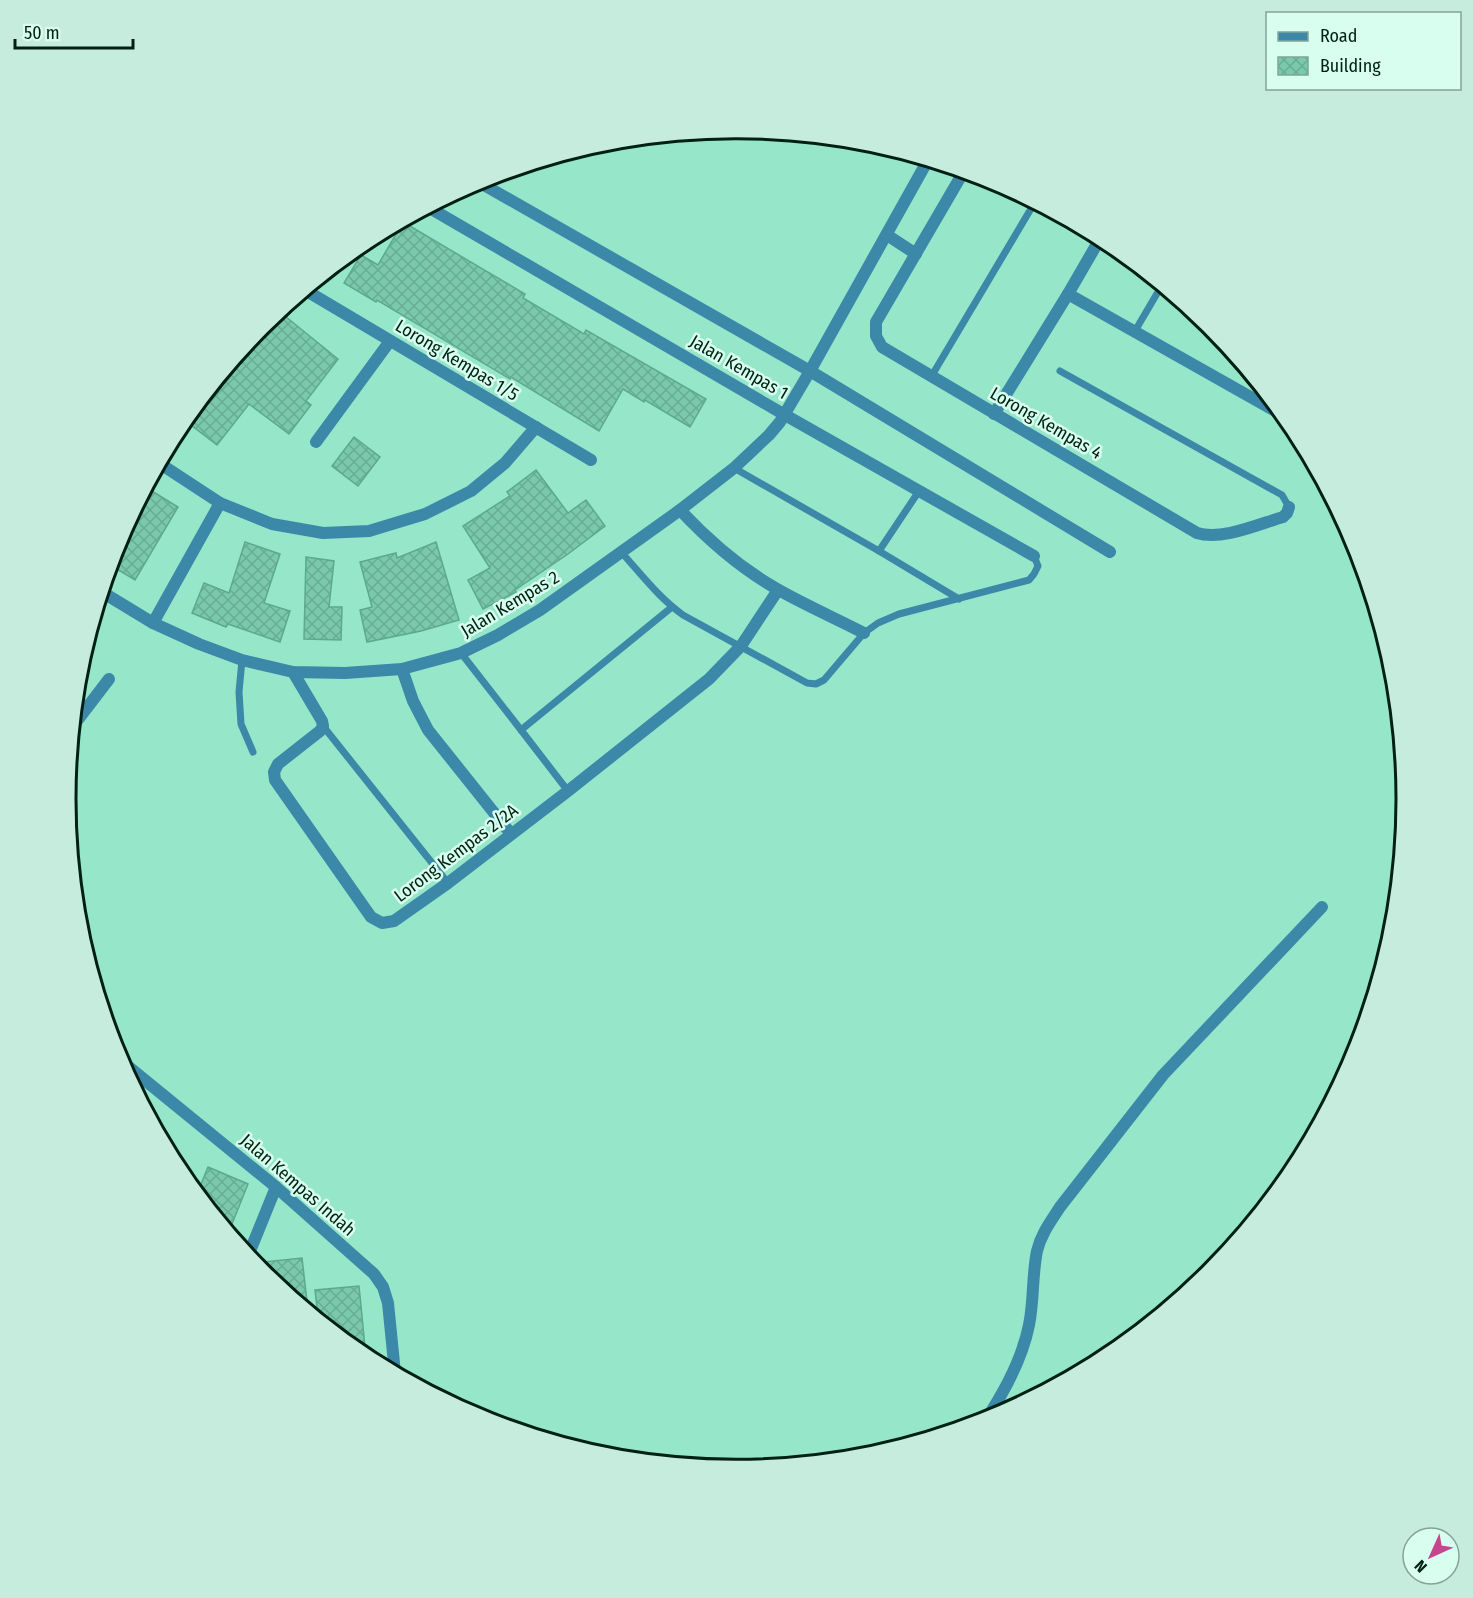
<svg xmlns="http://www.w3.org/2000/svg" width="1473" height="1598" font-family="'Fira Sans Condensed',sans-serif">
<defs>
<pattern id="building-cross-hatch" width="8" height="8" patternUnits="userSpaceOnUse" patternTransform="scale(1.5)"><rect width="8" height="8" fill="#7ac9ad"/><path d="M0 0l8 8M0 8l8-8" fill="none" stroke="#68ac94"/></pattern>
</defs>
<rect width="100%" height="100%" fill="#96e6c9"/>
<g fill="url(#building-cross-hatch)" stroke="#5ba98f" stroke-width="1.5">
<polygon points="403,222 525,294 523,298 584,334 586,330 706,399 690,427 645,400 644,402 623,389 599,431 511,377 510,379 377,300 376,302 344,283 361,255 378,265"/>
<polygon points="280,312 338,359 306,401 311,405 289,434 249,404 217,445 191,425 214,396 215,396"/>
<polygon points="354,437 380,457 358,486 332,466"/>
<polygon points="536,470 568,513 586,500 605,526 568,554 515,590 516,592 483,609 468,580 490,568 463,526 510,496 507,492"/>
<polygon points="147,488 178,507 135,580 110,565 117,542"/>
<polygon points="245,542 280,554 264,603 290,611 280,642 228,624 226,627 192,613 204,583 229,593"/>
<polygon points="436,542 459,620 421,631 367,642 360,610 372,607 360,562 396,553 397,558"/>
<polygon points="306,557 334,561 329,607 342,607 341,640 304,639"/>
<polygon points="208,1167 248,1184 232,1224 217,1217 197,1194"/>
<polygon points="302,1258 307,1301 297,1302 262,1273 254,1263"/>
<polygon points="359,1286 361,1306 366,1358 318,1319 317,1308 315,1290"/>
</g>
<g fill="none" stroke-linecap="round" stroke-linejoin="round">
<g stroke="#3c88a9" stroke-width="7">
<polyline points="1135,331 1162,285"/>
<polyline points="1060,371 1282,495 1289,507"/>
<polyline points="931,377 1035,202"/>
<polyline points="734,468 879,551 959,599"/>
<polyline points="879,551 919,491"/>
<path d="M 622,553 C 641,574 659,598 683,615 L 807,683 L 816,684 L 824,680 L 864,633 L 878,623 L 899,614 L 1029,580 L 1034,574 L 1038,566 L 1034,556"/>
<polyline points="461,653 521,730"/>
<polyline points="242,660 239,692 241,724 253,752"/>
<polyline points="323,726 448,883"/>
<polyline points="568,791 521,730 672,607"/>
</g>
<g stroke="#3c88a9" stroke-width="12">
<path d="M 964,171 L 876,322 L 876,336 L 882,347 L 1197,533 C 1221,541 1259,524 1283,517 L 1287,513 L 1289,507"/>
<polyline points="428,207 785,415 1034,556"/>
<polyline points="887,235 916,254"/>
<polyline points="305,290 591,460"/>
<polyline points="1068,294 1286,417"/>
<polyline points="994,414 1068,294 1101,237"/>
<polyline points="316,442 390,341"/>
<polyline points="159,463 220,503 272,524 323,533 369,531 425,514 471,491 505,463 536,427"/>
<path d="M 680,510 C 709,541 740,568 777,589 C 805,605 835,618 864,633"/>
<polyline points="102,592 153,623 199,644 242,660 293,672 345,673 402,669 461,653 498,635 540,610 680,510 734,468 769,435 780,422 810,371"/>
<polyline points="153,623 220,503"/>
<polyline points="402,669 413,701 428,730 511,834"/>
<polyline points="293,672 322,721 323,726 320,731 278,764 274,772 275,780 371,917 382,923 394,921 448,883 568,791 709,679 741,646 778,590"/>
<polyline points="73,726 109,679"/>
<polyline points="119,1059 276,1187 374,1274 383,1287 388,1303 395,1373"/>
<polyline points="248,1256 276,1187"/>
<path d="M 985,1421 C 1005,1391 1022,1360 1029,1325 C 1034,1301 1032,1275 1037,1251 C 1041,1234 1051,1221 1060,1207 L 1163,1075 L 1322,907"/>
</g>
<g stroke="#3c88a9" stroke-width="12">
<polyline points="477,181 810,371 1110,552"/>
<polyline points="810,371 928,160"/>
</g>
</g>
<g text-anchor="middle" dominant-baseline="central" stroke-width="5" stroke-linejoin="round" paint-order="stroke">
<g font-size="18" fill="#002016" stroke="#d7feee">
<text transform="translate(457 360) rotate(31)">Lorong Kempas 1/5</text>
<text transform="translate(739 367) rotate(30)">Jalan Kempas 1</text>
<text transform="translate(1046 423) rotate(30)">Lorong Kempas 4</text>
<text transform="translate(510 604) rotate(-31)">Jalan Kempas 2</text>
<text transform="translate(456 853) rotate(-37)">Lorong Kempas 2/2A</text>
<text transform="translate(298 1185) rotate(41)">Jalan Kempas Indah</text>
</g>
</g>
<path d="M0 0H1473V1598H0ZM76 799a660 660 0 1 1 1320 0a660 660 0 1 1-1320 0Z" fill="#c6ecdd" fill-rule="evenodd"/>
<path fill="none" stroke="#002016" stroke-width="3" d="M76 799a660 660 0 1 1 1320 0a660 660 0 1 1-1320 0Z"/>
<rect x="1266" y="12" width="195" height="78" fill="#d7feee" stroke="#81a598" stroke-width="1.5"/>
<rect x="1278" y="32" width="30" height="9" fill="#3c88a9" stroke="#81a598" stroke-width="1.5"/>
<text x="1320" y="42" font-size="18" fill="#002016">Road</text>
<rect x="1278" y="57" width="30" height="18" fill="url(#building-cross-hatch)" stroke="#81a598" stroke-width="1.5"/>
<text x="1320" y="72" font-size="18" fill="#002016">Building</text>
<g transform="translate(1431 1556) rotate(225)"><circle r="28" fill="#d7feee" stroke="#81a598" stroke-width="1.5"/>
<path d="M0-4.5L10 22L0 15L-10 22Z" fill="#c7458e"/>
<text y="-9" font-size="16" font-weight="bold" text-anchor="middle" fill="#002016">N</text>
</g>
<path d="M15 39v9h118v-9" fill="none" stroke="#002016" stroke-width="3"/>
<text x="24" y="39" font-size="18" fill="#002016" stroke="#d7feee" stroke-width="4.5" paint-order="stroke">50 m</text>
</svg>
